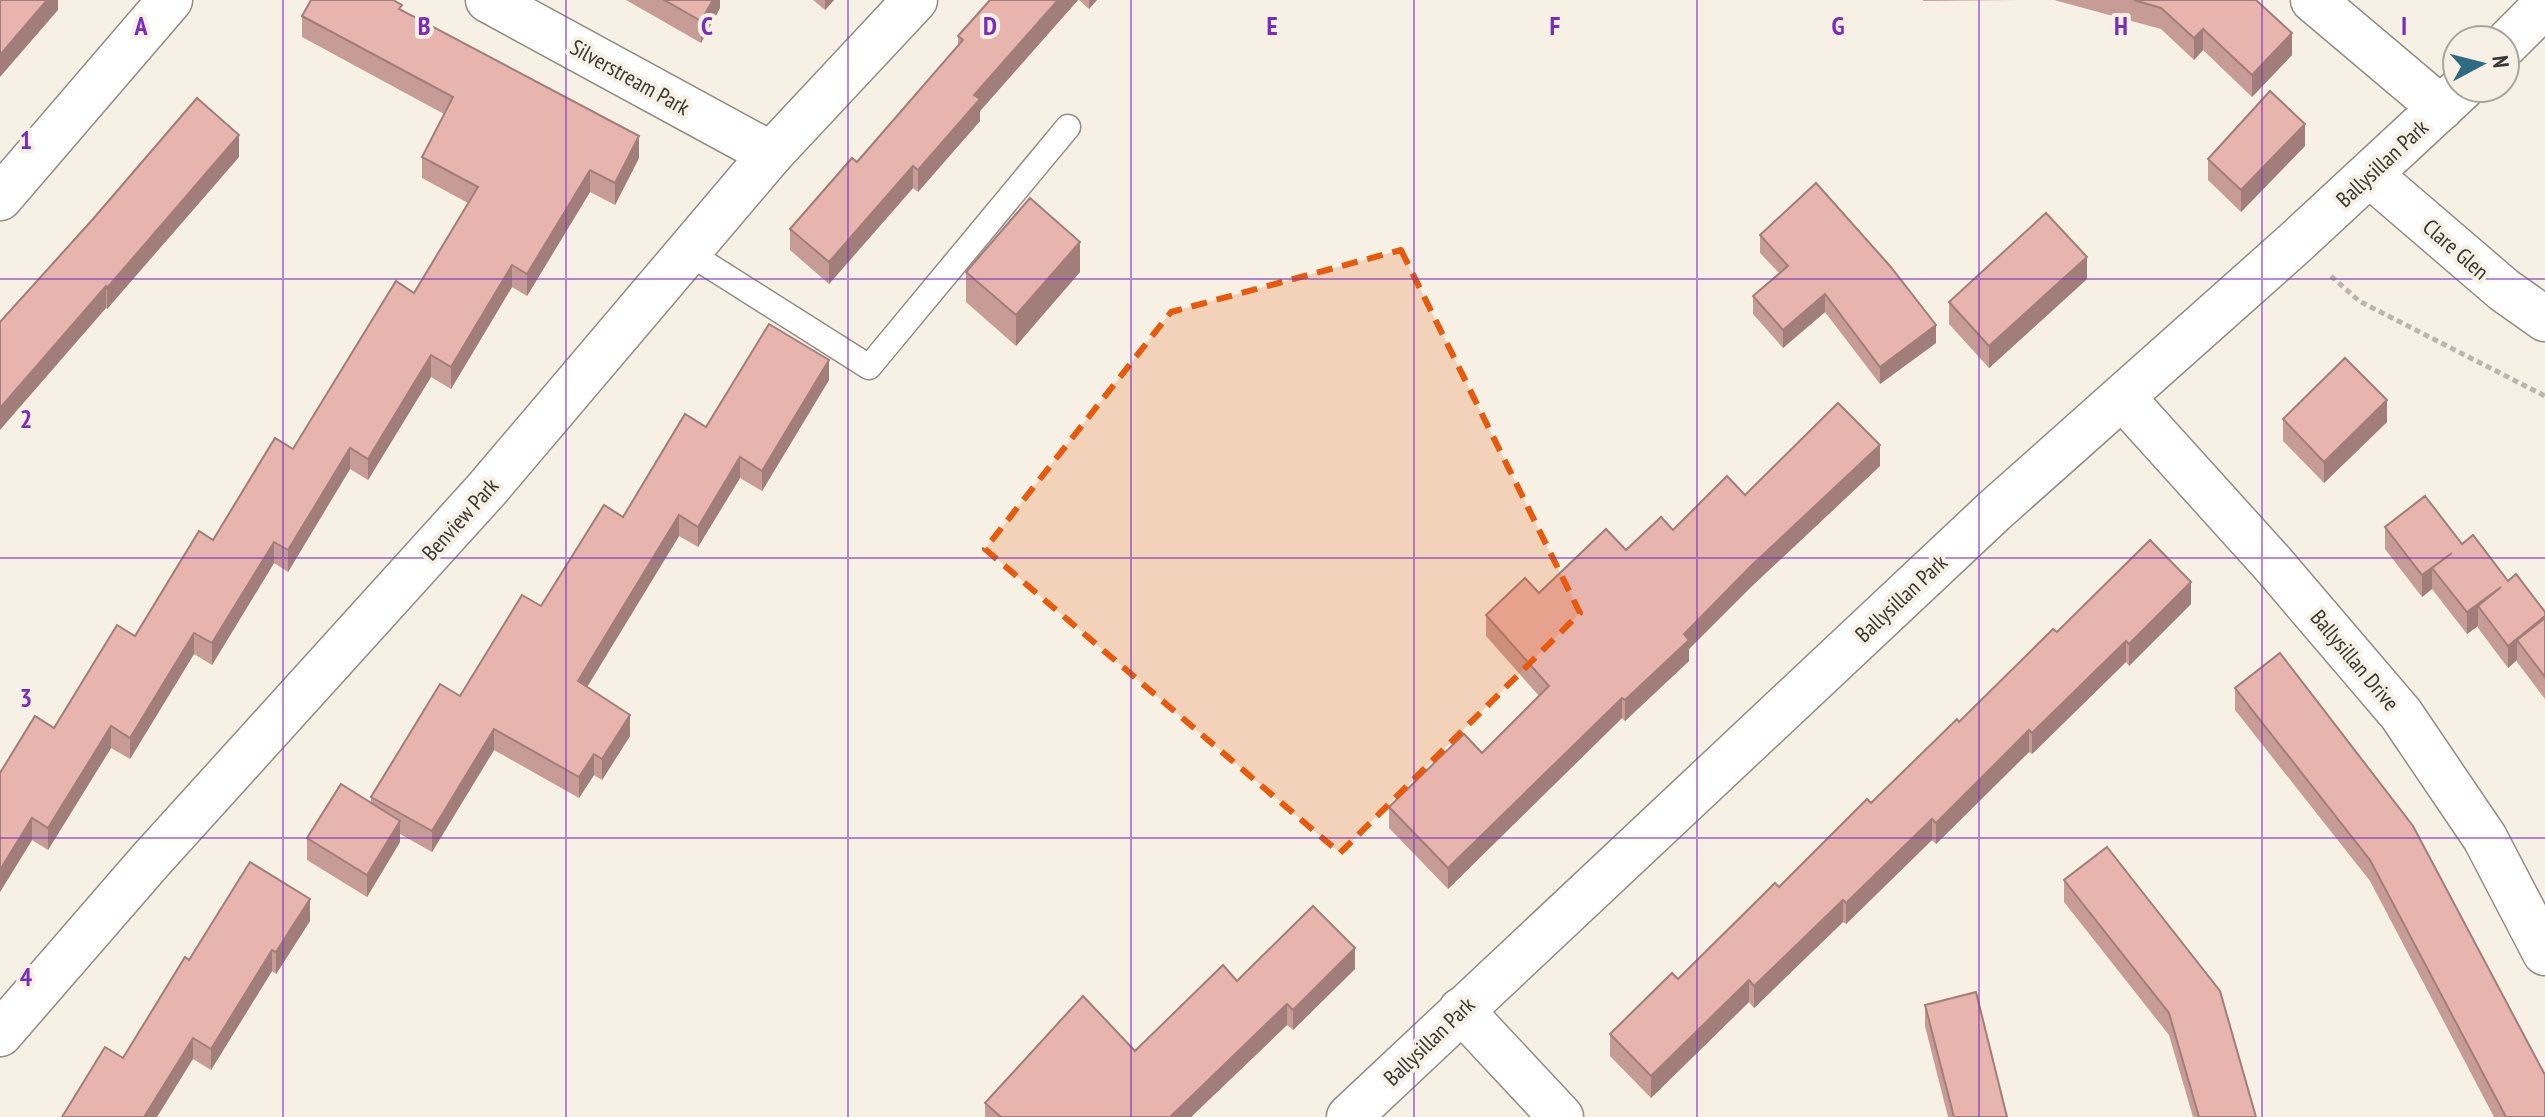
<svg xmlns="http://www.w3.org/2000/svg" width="2545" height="1117" font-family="'PT Sans Narrow',sans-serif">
<rect width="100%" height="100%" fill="#f6f0e5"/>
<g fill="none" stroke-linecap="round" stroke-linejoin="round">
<g stroke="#928c82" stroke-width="27">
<polyline id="service" points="689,253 869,367 1068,127"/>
</g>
<g stroke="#928c82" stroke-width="47">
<g id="minor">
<polyline points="488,0 771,154"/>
<polyline points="2313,0 2441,108"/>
<polyline points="2505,45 2545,5"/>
<polyline points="2370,175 2504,290 2545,319"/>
<polyline points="0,198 170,0"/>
<polyline points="2123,398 2273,564 2401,714 2485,838 2545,953"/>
<polyline points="1461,1010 1561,1117"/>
<polyline points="0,1034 150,861 487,489 771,154 915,0"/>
<polyline points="1349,1117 1994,511 2295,243 2462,88"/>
</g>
</g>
<polyline stroke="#bcb7ae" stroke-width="5" stroke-dasharray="6 4" stroke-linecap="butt" points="2331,276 2359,301 2545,396"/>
<use href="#service" stroke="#fff" stroke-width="24"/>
<use href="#minor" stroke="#fff" stroke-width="44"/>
</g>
<g fill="#c79b96">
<polygon points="626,0 720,0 720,8 701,43"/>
<polygon points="813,0 834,0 825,10"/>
<polygon points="990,0 1078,0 980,111 980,121 918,192 913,188 829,284 790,250 790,229 857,162 958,46 958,36"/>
<polygon points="1079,0 1097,0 1089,9"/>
<polygon points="1923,0 2018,0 1923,1"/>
<polygon points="2054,0 2256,0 2292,55 2252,97 2203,50 2194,60 2161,29"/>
<polygon points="402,10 639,158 615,205 590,192 527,296 512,287 451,389 431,377 368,480 350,469 288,572 274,563 212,665 194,654 130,759 111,748 48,850 32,840 0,892 54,728 135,636 213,540 293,449 414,293 468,203 422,178 422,157 444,114 302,37 302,16"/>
<polygon points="2305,146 2241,212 2208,180 2208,159"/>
<polygon points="239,157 107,309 106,308 58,362 0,322"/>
<polygon points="1760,235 1936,343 1880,384 1825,312 1783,348 1753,314 1753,296 1779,273 1760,253"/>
<polygon points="966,272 1080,272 1016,346 966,302"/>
<polygon points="2087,279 1989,368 1949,324 1949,302"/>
<polygon points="829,380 762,491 740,478 698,547 679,536 587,687 630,736 602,780 594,775 579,798 494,750 432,852 400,834 400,842 367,897 307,860 307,838 371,803 371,797 460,696 623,517 706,427"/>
<polygon points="2283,419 2387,422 2324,483 2283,441"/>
<polygon points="1880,466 1752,586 1689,649 1689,661 1625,721 1622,718 1448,889 1389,828 1389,807 1482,753 1539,696 1486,636 1486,615 1539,593 1626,550 1673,530 1745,495"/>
<polygon points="2385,527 2462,544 2545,612 2545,699 2517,662 2517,660 2508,668 2478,628 2478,626 2467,634 2432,589 2422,597 2385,549"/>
<polygon points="2191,604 2129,666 2126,662 2032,754 2029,752 1936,844 1932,840 1846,924 1843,922 1754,1008 1749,1002 1651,1098 1610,1056 1610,1034 1678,979 2057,632"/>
<polygon points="2235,688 2413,826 2545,1117 2494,1117 2370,881 2235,710"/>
<polygon points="2064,880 2256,1117 2193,1117 2169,1035 2064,902"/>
<polygon points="310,921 276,974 272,971 211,1070 193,1059 123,1058 189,960"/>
<polygon points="1355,969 1293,1030 1287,1025 1191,1117 985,1117 985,1103 1135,1051 1237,981"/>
<polygon points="1925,1005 2007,1117 1948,1117 1925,1026"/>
</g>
<g fill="#a27e7a">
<polygon points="47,0 58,0 58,10 0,77 0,55"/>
<polygon points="713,0 720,0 720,8 701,43 701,21"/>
<polygon points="825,0 834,0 825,10"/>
<polygon points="1058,0 1078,0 980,111 980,121 918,192 918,170 974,95"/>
<polygon points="1089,0 1097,0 1089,9"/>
<polygon points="2203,29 2203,50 2194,60 2194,38"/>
<polygon points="2292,33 2292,55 2252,97 2252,75"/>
<polygon points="2305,124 2305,146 2241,212 2241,190"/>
<polygon points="239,135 239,157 107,309 107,288"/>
<polygon points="639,136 639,158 615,205 615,183"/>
<polygon points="913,166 913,188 829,284 829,262"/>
<polygon points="590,170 590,192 527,296 527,274"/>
<polygon points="1080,242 1080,272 1016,346 1016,315"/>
<polygon points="2087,257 2087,279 1989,368 1989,346"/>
<polygon points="512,265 512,287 451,389 451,367"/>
<polygon points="106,286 106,308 0,430 0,408"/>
<polygon points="1825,294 1825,312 1783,348 1783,330"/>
<polygon points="1936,325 1936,343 1880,384 1880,367"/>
<polygon points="431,355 431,377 368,480 368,459"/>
<polygon points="829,360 829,380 762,491 762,471"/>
<polygon points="2387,400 2387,422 2324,483 2324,462"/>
<polygon points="1880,445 1880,466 1752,586 1689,649 1689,661 1625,721 1625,700 1684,634 1752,565"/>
<polygon points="350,448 350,469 288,572 288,550"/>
<polygon points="740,457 740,478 698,547 698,527"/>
<polygon points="679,515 679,536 578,702 578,681"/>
<polygon points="274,542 274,563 212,665 212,643"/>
<polygon points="2452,553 2432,568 2432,589 2422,597 2422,575"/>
<polygon points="2191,582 2191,604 2129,666 2129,644"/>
<polygon points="2501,587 2478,606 2478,626 2467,634 2467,612"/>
<polygon points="2545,616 2545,637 2517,640 2517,660 2508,668 2508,646"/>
<polygon points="194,633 194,654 130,759 130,738"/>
<polygon points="2126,641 2126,662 2032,754 2032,733"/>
<polygon points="1622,698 1622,718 1448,889 1448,868"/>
<polygon points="630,715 630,736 602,780 602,759"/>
<polygon points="111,726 111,748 48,850 48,828"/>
<polygon points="494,729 494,750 432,852 432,831"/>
<polygon points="2029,730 2029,752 1936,844 1936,823"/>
<polygon points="594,754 594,775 579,798 579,777"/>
<polygon points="32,818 32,840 0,892 0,870"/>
<polygon points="1932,819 1932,840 1846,924 1846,903"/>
<polygon points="400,821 400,842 367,897 367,875"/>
<polygon points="310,899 310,921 276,974 276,952"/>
<polygon points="1843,900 1843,922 1754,1008 1754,986"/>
<polygon points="1355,948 1355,969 1293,1030 1293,1010"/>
<polygon points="272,950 272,971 211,1070 211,1049"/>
<polygon points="1749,980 1749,1002 1651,1098 1651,1076"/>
<polygon points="1287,1004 1287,1025 1191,1117 1170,1117"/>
<polygon points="193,1038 193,1059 157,1117 144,1117"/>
</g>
<g fill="#e7b4ae" stroke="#a27e7a" stroke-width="2">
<polygon points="0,0 47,0 0,55"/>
<polygon points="311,0 393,0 402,5 399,9 639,136 615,183 590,170 527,274 512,265 451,367 431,355 368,459 350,448 288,550 274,542 212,643 194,633 130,738 111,726 48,828 32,818 0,870 0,773 35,716 54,728 117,625 135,636 199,531 213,540 275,438 293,449 396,281 414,293 478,187 422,157 453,97 302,16"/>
<polygon points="664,0 713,0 701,21"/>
<polygon points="990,0 1058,0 974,95 980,99 918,170 913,166 829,262 790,229 852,158 857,162 963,40 958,36"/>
<polygon points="2134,0 2256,0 2292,33 2252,75 2203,29 2194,38 2161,8"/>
<polygon points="2270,91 2305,124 2241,190 2208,159"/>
<polygon points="197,98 239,135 107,288 106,286 0,408 0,322 93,219"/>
<polygon points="1816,183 1890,266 1936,325 1880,367 1825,294 1783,330 1753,296 1788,266 1760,235"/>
<polygon points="1030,198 1080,242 1016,315 966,272"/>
<polygon points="2046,213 2087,257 1989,346 1949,302"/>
<polygon points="769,324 829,360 762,471 740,457 698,527 679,515 578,681 630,715 602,759 594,754 579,777 494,729 432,831 371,797 440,684 460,696 522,595 541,606 604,505 623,517 685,414 706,427"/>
<polygon points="2345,358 2387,400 2324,462 2283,419"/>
<polygon points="1838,403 1880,445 1752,565 1684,634 1689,640 1625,700 1622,698 1448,868 1389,807 1464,734 1482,753 1549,686 1486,615 1525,578 1539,593 1606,529 1626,550 1661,517 1673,530 1727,476 1745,495"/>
<polygon points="2425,496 2462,544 2473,535 2508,581 2516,574 2545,612 2545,616 2508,646 2478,606 2501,587 2467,612 2432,568 2452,553 2422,575 2385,527"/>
<polygon points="2150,540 2191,582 2129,644 2126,641 2032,733 2029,730 1936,823 1932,819 1846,903 1843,900 1754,986 1749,980 1651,1076 1610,1034 1672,973 1678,979 1775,883 1779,887 1867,799 1871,803 1957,719 1959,722 2053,629 2057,632"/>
<polygon points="2545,618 2545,677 2517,640"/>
<polygon points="2280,653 2413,826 2545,1075 2545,1117 2506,1117 2370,860 2235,688"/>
<polygon points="341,784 400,821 367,875 307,838"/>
<polygon points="2107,847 2220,991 2256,1117 2199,1117 2169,1013 2064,880"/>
<polygon points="250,862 310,899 276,952 272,950 211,1049 193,1038 144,1117 62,1117 105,1047 123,1058 185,957 189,960"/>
<polygon points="1313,906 1355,948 1293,1010 1287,1004 1170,1117 1001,1117 985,1103 1083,996 1135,1051 1223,965 1237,981"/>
<polygon points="1976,992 2007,1117 1954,1117 1925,1005"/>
</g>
<path fill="#e8590c" fill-opacity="0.2" stroke="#e8590c" stroke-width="6" stroke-dasharray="16 10" stroke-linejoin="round" d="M 1401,250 L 1580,613 L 1340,853 L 985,549 L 1171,312 Z"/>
<path fill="none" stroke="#7b2cbf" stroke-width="2" stroke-opacity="0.55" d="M 283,0 L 283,1117M 566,0 L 566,1117M 848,0 L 848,1117M 1131,0 L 1131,1117M 1414,0 L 1414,1117M 1697,0 L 1697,1117M 1979,0 L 1979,1117M 2262,0 L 2262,1117M 0,279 L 2545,279M 0,558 L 2545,558M 0,838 L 2545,838"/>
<g text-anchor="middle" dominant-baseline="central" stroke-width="8" stroke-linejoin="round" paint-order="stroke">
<g font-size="22" fill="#393733" stroke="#f6f0e5">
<text transform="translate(630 77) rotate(29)">Silverstream Park</text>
<text transform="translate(2382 163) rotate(-43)">Ballysillan Park</text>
<text transform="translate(2456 249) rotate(41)">Clare Glen</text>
<text transform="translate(460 519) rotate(-48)">Benview Park</text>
<text transform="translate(1901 598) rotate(-43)">Ballysillan Park</text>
<text transform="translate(2355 660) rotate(50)">Ballysillan Drive</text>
<text transform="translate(1429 1041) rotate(-44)">Ballysillan Park</text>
</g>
</g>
<g font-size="26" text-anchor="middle" font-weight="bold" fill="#7b2cbf" stroke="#f6f0e5" stroke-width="8" stroke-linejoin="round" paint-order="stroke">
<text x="141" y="35">A</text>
<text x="424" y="35">B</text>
<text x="707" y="35">C</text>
<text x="990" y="35">D</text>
<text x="1272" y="35">E</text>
<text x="1555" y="35">F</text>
<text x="1838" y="35">G</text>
<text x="2121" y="35">H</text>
<text x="2404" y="35">I</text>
<text x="26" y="149">1</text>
<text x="26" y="428">2</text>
<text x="26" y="707">3</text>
<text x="26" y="986">4</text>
</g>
<g transform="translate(2481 64) rotate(83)"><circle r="38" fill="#f6f0e5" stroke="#aaa69e" stroke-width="2"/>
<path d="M0-6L14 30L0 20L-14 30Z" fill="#2e6a81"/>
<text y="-12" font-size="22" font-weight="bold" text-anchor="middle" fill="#393733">N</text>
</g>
</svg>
